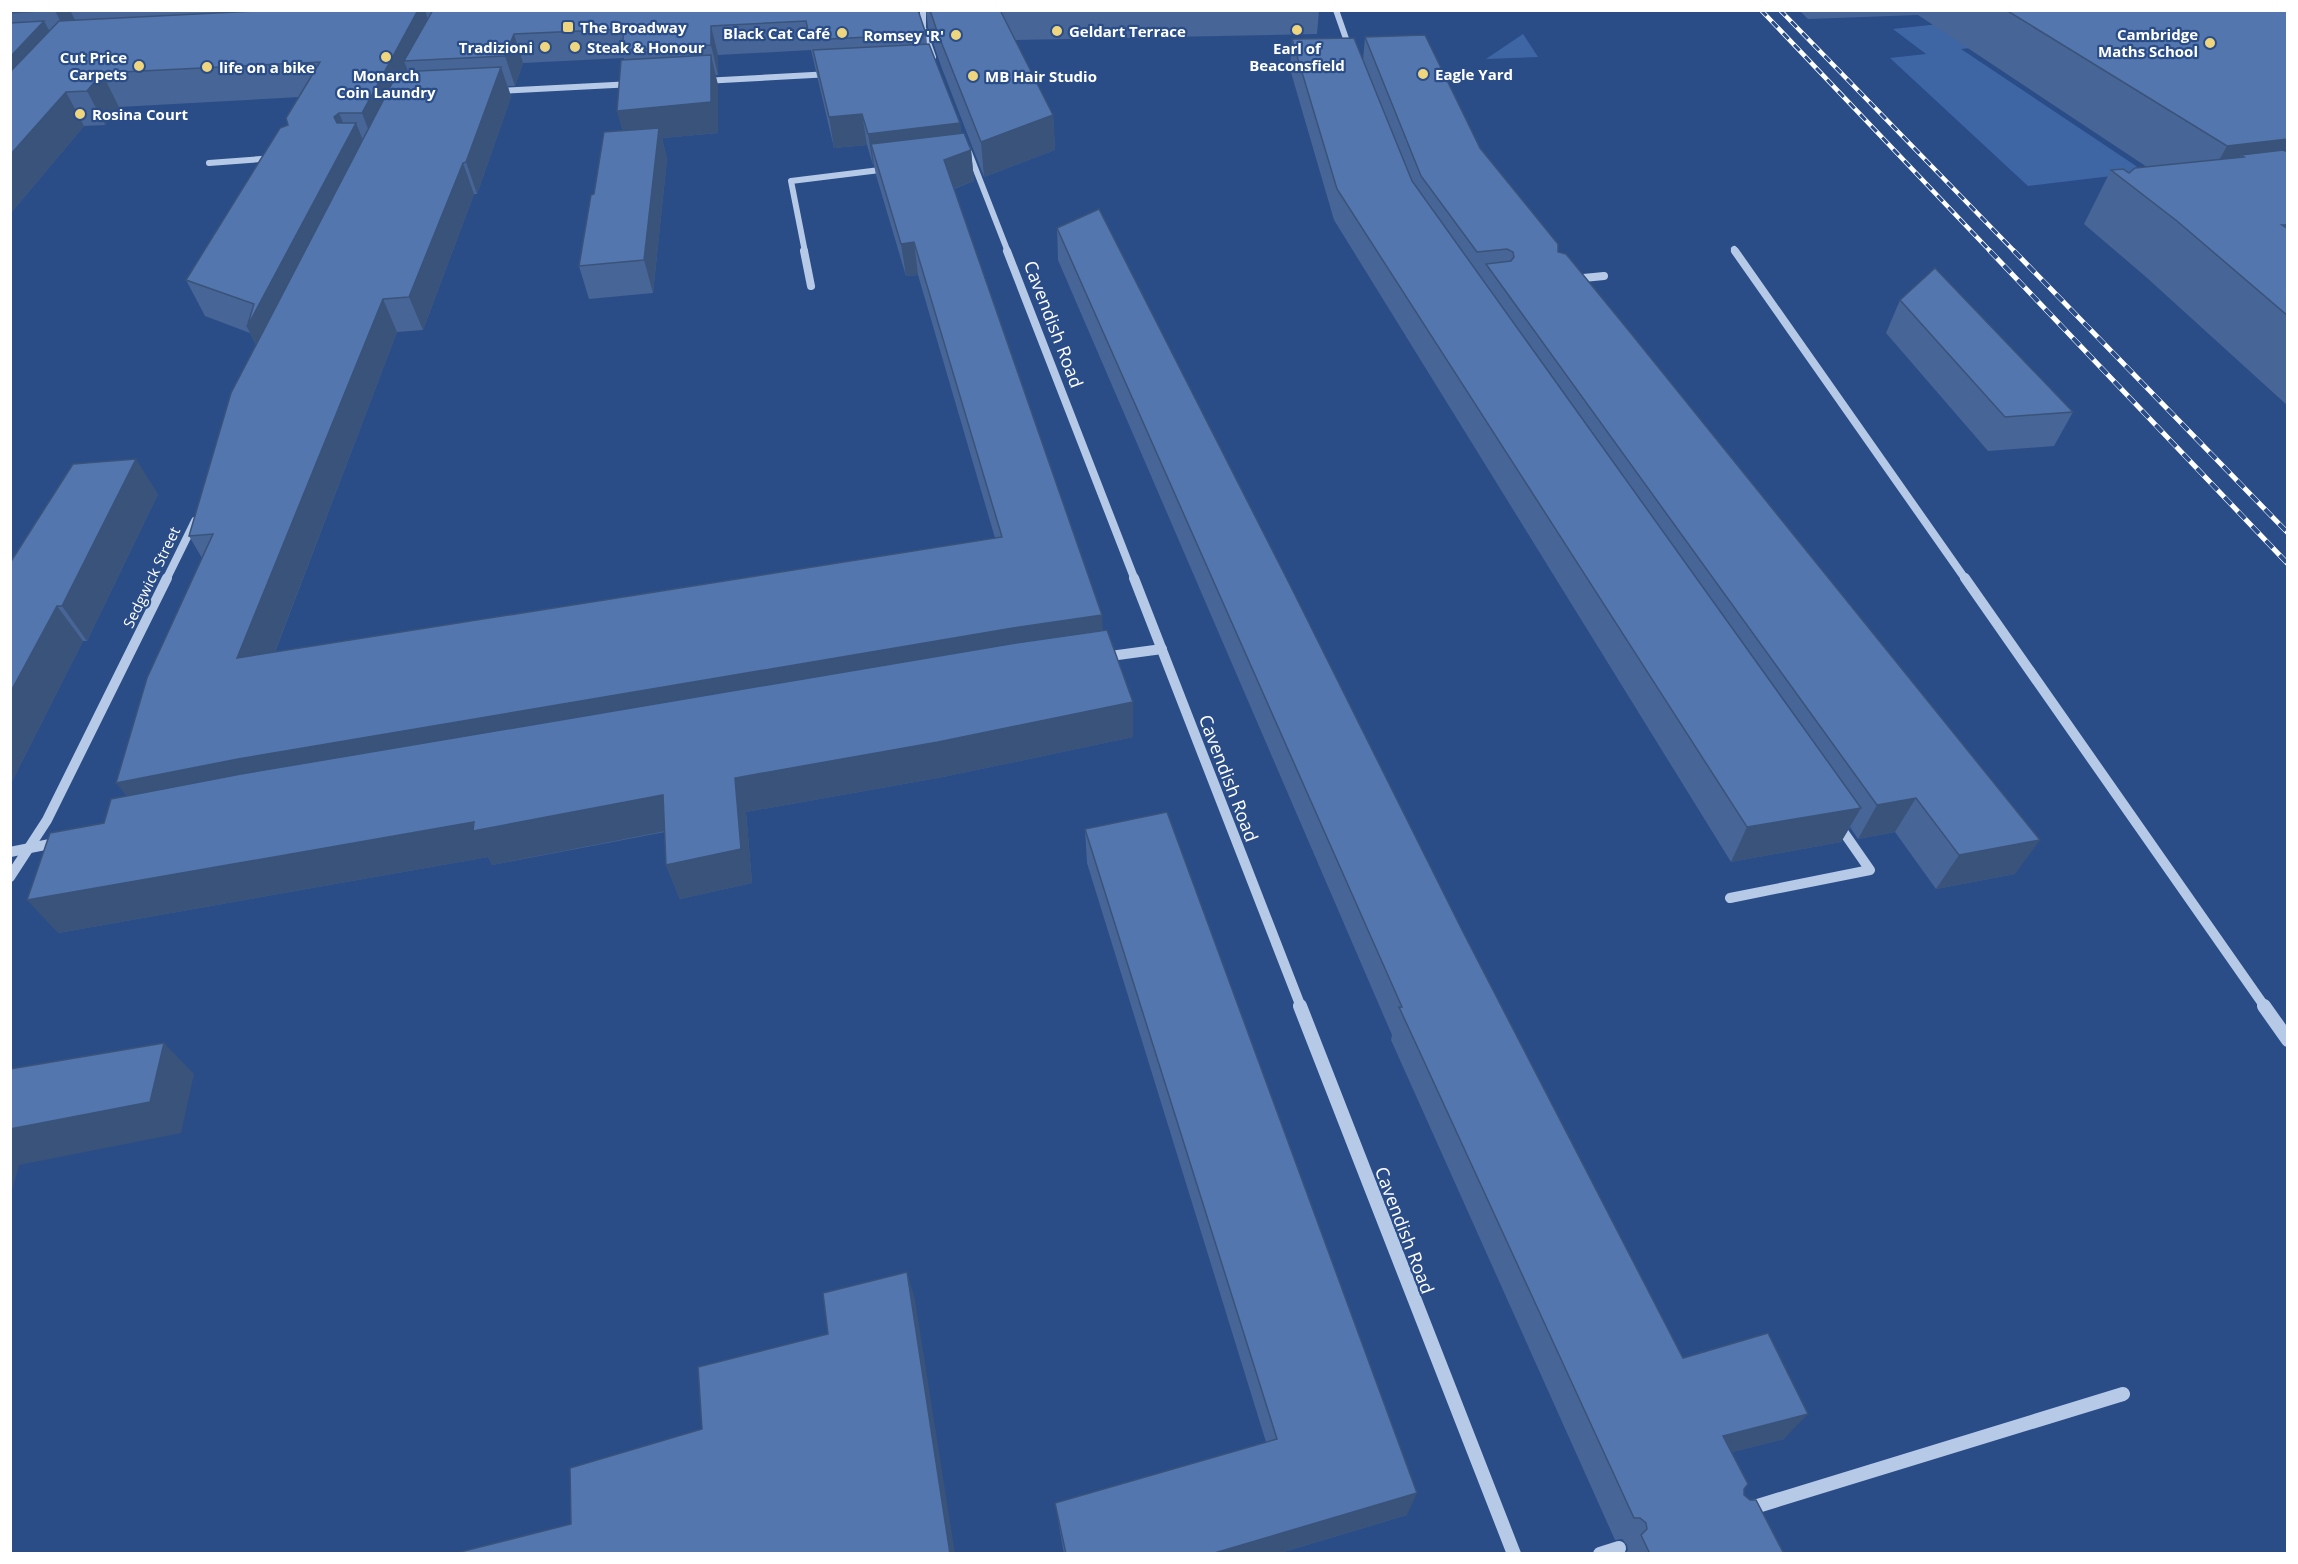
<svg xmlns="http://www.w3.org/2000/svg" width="2298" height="1564" font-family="'Open Sans',sans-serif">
<rect width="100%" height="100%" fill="#2a4d88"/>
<g fill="#3f66a4">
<polygon points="2024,15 2062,39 1961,49 2145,172 2028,186 1890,58 1926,54 1893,29"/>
<polygon points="1523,34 1538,57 1486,59"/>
</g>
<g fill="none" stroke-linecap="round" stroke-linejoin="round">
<g stroke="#b6cae8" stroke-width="6">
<polyline points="923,10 923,28 933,57"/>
<polyline points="1336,10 1350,50"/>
<polyline points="703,81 831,74"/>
<polyline points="496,91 633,84"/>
<polyline points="967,147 1008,252"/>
<polyline points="209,163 275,158"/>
<polyline points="1734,249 1736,252"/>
<polyline points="805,252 791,181 888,169"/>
</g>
<g stroke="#b6cae8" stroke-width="8">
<polyline points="804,251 811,286"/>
<polyline points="1007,251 1135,580"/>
<polyline points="1735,251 1966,580"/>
<polyline points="1573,279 1604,276"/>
<polyline points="166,580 195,521"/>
</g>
<g stroke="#b6cae8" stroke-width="10">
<polyline points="1134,578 1301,1007"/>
<polyline points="1965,578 2265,1007"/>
<polyline points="1103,657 1162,649"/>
<polyline points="10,852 60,842"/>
<polyline points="10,877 47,820 167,578"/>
<polyline points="1730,898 1870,870 1838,824"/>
</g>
<g stroke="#b6cae8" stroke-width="14">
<polyline points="1300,1006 1514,1554"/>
<polyline points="2264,1006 2288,1040"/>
<polyline points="1748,1509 2123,1394"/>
<polyline points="1600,1554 1619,1548"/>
</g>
<g stroke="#fff" stroke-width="4.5">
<g id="rail-far1">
<polyline points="1761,10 1991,252"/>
<polyline points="1780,10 2015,252"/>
</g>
</g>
<g stroke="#fff" stroke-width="5">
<g id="rail">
<polyline points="1990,251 2288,564"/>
<polyline points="2014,251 2288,533"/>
</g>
</g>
<use href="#rail-far1" stroke="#2a4d88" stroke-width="3" stroke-dasharray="8" stroke-linecap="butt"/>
<use href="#rail" stroke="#2a4d88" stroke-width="4" stroke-dasharray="10" stroke-linecap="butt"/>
</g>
<g fill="#476596" fill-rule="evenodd">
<path d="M 10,10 L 918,10 L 926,34 L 927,44 L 960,123 L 961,133 L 971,150 L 974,181 L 954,189 L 1103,630 L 1133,737 L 943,777 L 746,812 L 752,883 L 680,899 L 666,865 L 665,832 L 492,865 L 488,857 L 58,933 L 104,823 L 127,796 L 202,558 L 189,536 L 256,345 L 250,333 L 205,316 L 186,280 L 288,125 L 299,97 L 119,107 L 105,125 L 84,126 L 10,214 ZM 811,50 L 834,148 L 867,145 L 873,165 L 874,165 L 876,175 L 906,276 L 918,275 L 995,538 L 275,652 L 397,332 L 423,330 L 474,194 L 477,194 L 511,97 L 508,86 L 515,86 L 523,63 L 624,58 L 622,130 L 594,194 L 579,266 L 589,299 L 653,293 L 667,159 L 662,138 L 718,133 L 718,85 L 715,75 L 718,75 L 718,55 Z"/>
<polygon points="926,10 1319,10 1317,34 1015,40 1053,115 1055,150 984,177 941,66 928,27"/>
<polygon points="1799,10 2288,10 2288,406 2146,277 2084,224 2111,170 2129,173 2147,167 1918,15 1808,19"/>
<polygon points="1365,37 1480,148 2015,874 1936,889 1895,832 1858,839 1850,827 1841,842 1731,862 1334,220 1290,69 1292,39 1363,60"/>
<polygon points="1057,228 1462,930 1683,1358 1784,1439 1732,1452 1744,1489 1744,1495 1784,1554 1625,1554 1628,1550 1627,1545 1622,1539 1615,1540 1391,1040 1392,1035 1058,260"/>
<polygon points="1900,300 2073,412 2054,446 1988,451 1886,333"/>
<polygon points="158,494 87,641 83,641 10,785 10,563"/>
<polygon points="1085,829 1407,1515 1277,1554 1064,1554 1055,1503 1266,1442 1087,863"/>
</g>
<g fill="#3a537a">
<polygon points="70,10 81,32 72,43 55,11"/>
<polygon points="418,10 425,10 433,36 404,61 411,79 375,147 362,113"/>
<polygon points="44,21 62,54 10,111 10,57"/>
<polygon points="711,26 718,55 718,75 711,45"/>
<polygon points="514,34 523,63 515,86 505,56"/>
<polygon points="711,55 718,85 718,133 662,138 667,159 653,293 644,260 625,141 617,111"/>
<polygon points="501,67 511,97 477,194 466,162"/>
<polygon points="102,73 119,107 105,125 87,91"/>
<polygon points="66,92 84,126 10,214 10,155"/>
<polygon points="339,113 349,137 356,123 370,158 266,365 247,327 334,117"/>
<polygon points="862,114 867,145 834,148 829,117"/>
<polygon points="1053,115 1055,150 984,177 981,142"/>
<polygon points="960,123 963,152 971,150 974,181 947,191 871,144 874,165 873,165 868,134"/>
<polygon points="2288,139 2288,168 2244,157 2241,155 2217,197 2197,200 2227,146"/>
<polygon points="463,163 474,194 423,330 409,297"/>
<polygon points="914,242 918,275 906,276 901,244"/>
<polygon points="383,299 397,332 259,693 237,658"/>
<polygon points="136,459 158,494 87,641 62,606"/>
<polygon points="57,606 83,641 10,785 10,693"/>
<polygon points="1102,615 1104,650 144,817 116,783 238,759 1013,628"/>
<polygon points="1133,702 1133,737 943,777 746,812 752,883 680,899 666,865 735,778"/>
<polygon points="663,795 676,829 492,865 488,857 58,933 27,900 474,822"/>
<polygon points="1916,798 1895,832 1858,839 1877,805"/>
<polygon points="1861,808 1841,842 1731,862 1747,827"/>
<polygon points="2040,840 2015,874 1936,889 1959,855"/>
<polygon points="164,1043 194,1074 181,1133 19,1165 10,1197 10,1129"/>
<polygon points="907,1272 915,1300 955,1554 950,1554"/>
<polygon points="1808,1414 1784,1439 1702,1460 1723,1436"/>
<polygon points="1417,1493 1407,1515 1277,1554 1211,1554"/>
</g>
<g fill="#5376af" stroke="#3a537a" stroke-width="1.5">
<polygon points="10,10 55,10 10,13"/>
<polygon points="274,10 418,10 362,113 339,113 334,117 337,123 356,123 247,327 254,304 186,280 280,128 288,125 286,118 320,62 102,73 87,91 66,92 10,155 10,72 59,21"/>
<polygon points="433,10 918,10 926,34 810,40 806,21 711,26 711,45 622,50 624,29 514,34 505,56 404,61"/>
<polygon points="930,10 1000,10 1053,115 981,142 938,34"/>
<polygon points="2006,10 2288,10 2288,139 2227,146"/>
<polygon points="44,21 10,57 10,23"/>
<polygon points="1425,35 1480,148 1558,244 1558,252 1566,254 1625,326 2040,840 1959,855 1916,798 1877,805 1486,264 1511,261 1514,257 1513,252 1507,249 1477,252 1421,176 1365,37"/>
<polygon points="1354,38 1412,181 1861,808 1747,827 1337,189 1292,39"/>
<polygon points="929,44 960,123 868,134 862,114 829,117 813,50"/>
<polygon points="711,55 711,102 617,111 621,60"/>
<polygon points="501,67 466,162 463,163 409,297 383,299 237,658 1002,537 914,242 901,244 871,144 964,133 971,150 944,160 1102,615 1013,628 238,759 116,783 147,678 213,534 189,536 231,393 398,72"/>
<polygon points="659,128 644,260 579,266 591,195 594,194 604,132"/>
<polygon points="2283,150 2288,152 2288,225 2282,225 2288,229 2288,316 2177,221 2111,170 2123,169 2129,173 2135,168 2244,157 2241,155"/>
<polygon points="1099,209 1291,587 1462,930 1683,1358 1768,1333 1808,1414 1723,1436 1748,1484 1744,1489 1744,1495 1750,1500 1756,1500 1784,1554 1650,1554 1641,1535 1647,1529 1646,1523 1640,1518 1634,1518 1399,1007 1402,1007 1057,228"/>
<polygon points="1935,268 2073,412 2005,417 1900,300"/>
<polygon points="136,459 62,606 57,606 10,693 10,563 73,464"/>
<polygon points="1107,630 1133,702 938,742 735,778 741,849 666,865 663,795 473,831 474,822 27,900 50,833 104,823 111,799 241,774 1016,643"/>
<polygon points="1167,812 1417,1493 1211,1554 1066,1554 1055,1503 1277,1439 1085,829"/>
<polygon points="164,1043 150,1102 10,1129 10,1069"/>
<polygon points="907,1272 950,1554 460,1554 460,1552 571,1524 570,1468 702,1429 698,1367 828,1334 823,1293"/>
</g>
<g fill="#efd57e" stroke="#2a4d88" stroke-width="2">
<rect x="562" y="21" width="12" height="12" rx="3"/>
<circle cx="1297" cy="30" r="6"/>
<circle cx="1057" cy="31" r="6"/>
<circle cx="842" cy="33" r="6"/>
<circle cx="956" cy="35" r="6"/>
<circle cx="2210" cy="43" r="6"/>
<circle cx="545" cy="47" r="6"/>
<circle cx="575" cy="47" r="6"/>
<circle cx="386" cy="57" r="6"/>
<circle cx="139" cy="66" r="6"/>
<circle cx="207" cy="67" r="6"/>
<circle cx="1423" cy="74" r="6"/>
<circle cx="973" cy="76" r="6"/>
<circle cx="80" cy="114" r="6"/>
</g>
<g text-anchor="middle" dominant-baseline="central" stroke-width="4.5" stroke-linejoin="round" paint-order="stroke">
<g font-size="15" font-weight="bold" fill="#fff" stroke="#2a4d88" text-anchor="start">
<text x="580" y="27">The Broadway</text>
<text x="1069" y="31">Geldart Terrace</text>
<text x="830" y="33" text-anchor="end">Black Cat Café</text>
<text x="2198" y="34" text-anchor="end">Cambridge<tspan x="2198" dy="17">Maths School</tspan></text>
<text x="944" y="35" text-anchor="end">Romsey 'R'</text>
<text x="533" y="47" text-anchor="end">Tradizioni</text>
<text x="587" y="47">Steak &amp; Honour</text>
<text x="1297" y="48" text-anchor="middle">Earl of<tspan x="1297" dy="17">Beaconsfield</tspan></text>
<text x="127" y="57" text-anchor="end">Cut Price<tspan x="127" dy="17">Carpets</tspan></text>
<text x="219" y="67">life on a bike</text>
<text x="1435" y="74">Eagle Yard</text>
<text x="386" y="75" text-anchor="middle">Monarch<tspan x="386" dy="17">Coin Laundry</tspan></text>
<text x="985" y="76">MB Hair Studio</text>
<text x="92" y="114">Rosina Court</text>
</g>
<g font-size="15" fill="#fff" stroke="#2a4d88">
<text transform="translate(151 577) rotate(-64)">Sedgwick Street</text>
</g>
<g font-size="18" fill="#fff" stroke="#2a4d88">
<text transform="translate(1054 324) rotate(69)">Cavendish Road</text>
<text transform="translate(1229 778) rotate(69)">Cavendish Road</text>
<text transform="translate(1405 1230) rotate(69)">Cavendish Road</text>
</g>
</g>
<rect width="2298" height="1564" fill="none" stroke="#ffffff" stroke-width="24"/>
</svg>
